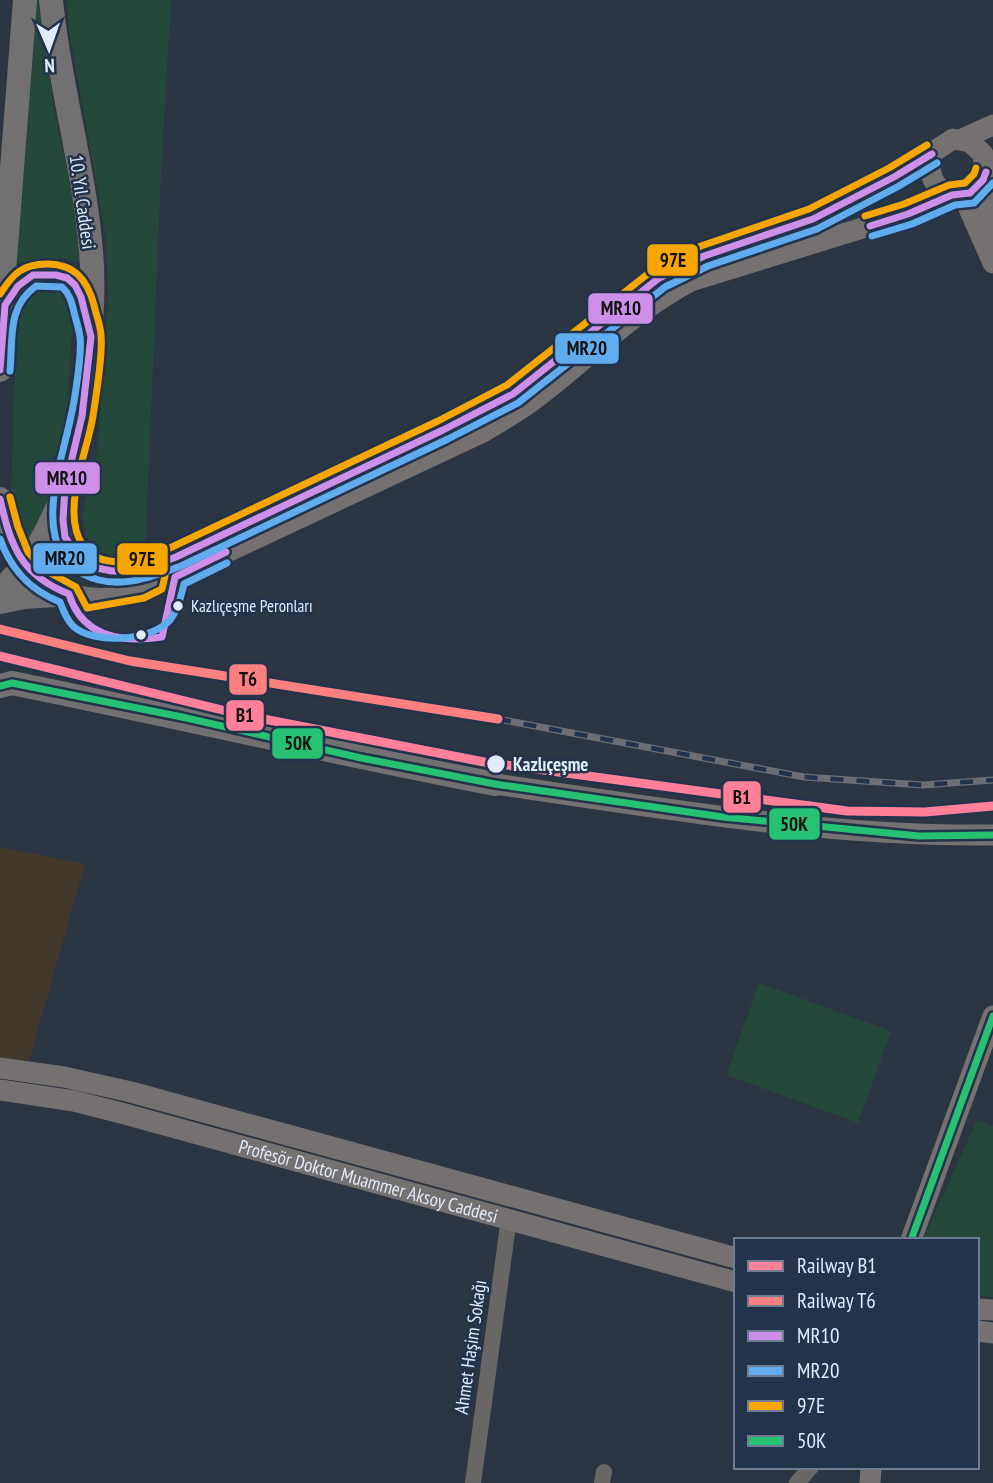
<svg xmlns="http://www.w3.org/2000/svg" width="993" height="1483" font-family="'PT Sans Narrow',sans-serif">
<rect width="100%" height="100%" fill="#2c3542"/>
<polygon fill="#42382c" points="0,847 85,864 29,1061 0,1057"/>
<g fill="#244839">
<path d="M 32,0 L 38,0 L 55,114 L 77,217 L 81,262 C 73,263 71,260 63,259 C 48,256 31,261 15,265 Z"/>
<polygon points="67,0 171,0 161,175 145,556 117,559 103,555 91,546 85,534 82,516 97,453 108,301 106,238 69,30"/>
<path d="M 42,285 C 62,288 68,294 73,313 L 65,451 L 59,478 L 25,547 L 13,521 L 11,492 L 17,311 C 20,297 28,288 42,285 Z"/>
<polygon points="58,546 68,564 73,568 65,584 38,569 49,550"/>
<polygon points="759,983 891,1031 858,1123 726,1075"/>
<polygon points="977,1120 993,1126 993,1297 977,1295 977,1240 923,1240"/>
</g>
<g fill="none" stroke-linecap="round" stroke-linejoin="round">
<g stroke="#696666" stroke-width="16">
<polyline points="473,1483 509,1218"/>
<polyline points="602,1483 604,1472"/>
<polyline points="797,1483 811,1467"/>
</g>
<g stroke="#757171" stroke-width="21">
<polyline points="962,139 993,125"/>
<path d="M 932,154 C 927,174 933,188 952,195"/>
<polyline points="963,195 993,263"/>
<path d="M 65,497 C 62,535 66,563 108,570 C 119,572 130,574 140,571 C 152,568 164,562 176,557 L 443,430 L 513,394 L 659,278 L 704,256 L 813,219 L 894,177 L 953,139 L 970,142 L 983,154 L 993,229"/>
<path d="M 24,565 C 59,599 98,606 144,591 L 483,432 C 498,423 514,414 528,404 C 583,364 630,313 691,281 L 908,214 L 952,195 L 970,193 L 983,180 L 986,172"/>
<path d="M 495,784 C 660,808 826,837 993,835"/>
<polyline points="0,1068 64,1077 131,1092 736,1258"/>
<path id="s1" d="M 0,1090 L 74,1101 L 125,1114 L 736,1282"/>
<polyline points="911,1240 993,1016"/>
<polyline points="977,1309 993,1310"/>
<polyline points="977,1331 993,1333"/>
<polyline points="870,1483 871,1467"/>
</g>
<g stroke="#727071" stroke-width="24">
<path d="M 5,305 C 11,296 17,284 26,278 C 33,273 41,273 48,274 C 75,276 80,293 85,316"/>
<polyline points="0,370 5,305 3,285 25,0"/>
<polyline points="0,499 8,537 24,565"/>
<path d="M 0,594 C 8,580 21,571 30,558 C 45,537 57,510 66,487 C 78,454 82,418 85,383 C 90,339 95,295 91,251 C 84,166 59,84 51,0"/>
<polyline points="0,602 24,597 69,594"/>
<path d="M 0,686 L 12,683 C 174,716 334,753 495,784"/>
</g>
<g stroke="#6c6e74" stroke-width="7">
<polyline id="rail" points="498,719 804,777 923,785 993,780"/>
</g>
<use href="#rail" stroke="#23334b" stroke-width="4.5" stroke-dasharray="13" stroke-linecap="butt"/>
<g stroke="#23334b" stroke-width="12">
<g id="bus-1">
<polyline points="870,226 908,214 952,195 970,193 983,180 986,172"/>
<polyline points="0,370 5,305 18,286 33,275 56,275 67,278 75,285 81,297 91,337 82,416 65,488 63,520 65,537 81,561 92,567 112,571 139,571 176,557 443,430 513,394 659,278 704,256 813,219 894,177 932,154"/>
<path d="M 0,499 C 11,547 21,575 69,594 C 82,637 122,643 162,637 L 175,577 L 226,552"/>
</g>
</g>
<g stroke="#23334b" stroke-width="12">
<g id="bus-2">
<polyline points="872,236 912,224 955,205 974,203 993,183"/>
<path d="M 10,371 C 13,337 7,307 36,286 L 62,287 C 71,295 72,305 75,316 C 77,323 79,330 80,337 C 82,353 75,399 71,416 C 62,462 29,545 83,574 C 115,591 150,578 181,566 L 448,439 L 518,403 L 665,287 L 708,266 L 817,229 L 899,186 L 937,163"/>
<path d="M 0,539 C 11,570 30,590 60,602 C 63,610 66,619 73,626 C 93,645 152,641 170,620 C 178,610 181,596 184,584 L 227,563"/>
</g>
</g>
<g stroke="#23334b" stroke-width="12">
<g id="bus-3">
<polyline points="865,216 904,204 949,185 965,183 974,174 976,168"/>
<path d="M 0,294 C 13,274 22,264 47,264 C 74,264 87,279 94,305 C 96,315 101,326 101,336 C 103,355 96,396 93,416 C 89,441 79,465 76,489 C 68,536 83,570 137,560 C 148,559 161,552 172,547 L 438,421 L 507,385 L 654,269 L 701,246 L 809,209 L 889,168 L 927,145"/>
<polyline points="10,497 18,527 28,552 45,570 76,587 87,608 144,598 162,589 165,576"/>
</g>
</g>
<g stroke="#23334b" stroke-width="12">
<g id="bus-4">
<polyline points="0,686 12,683 182,717 361,758 495,784 723,817 919,836 993,835"/>
<polyline points="911,1240 993,1016"/>
</g>
</g>
<use href="#bus-1" stroke="#ce8fe9" stroke-width="7"/>
<use href="#bus-2" stroke="#60acee" stroke-width="7"/>
<use href="#bus-3" stroke="#f7a600" stroke-width="7"/>
<use href="#bus-4" stroke="#26c172" stroke-width="7"/>
<g stroke="#23334b" stroke-width="14">
<polyline id="rail-1" points="0,656 243,715 484,762 847,811 925,812 993,806"/>
</g>
<g stroke="#23334b" stroke-width="14">
<polyline id="rail-2" points="0,629 130,661 498,719"/>
</g>
<use href="#rail-1" stroke="#ff8098" stroke-width="9"/>
<use href="#rail-2" stroke="#fc8080" stroke-width="9"/>
</g>
<g fill="#e0eaf9" stroke="#23334b" stroke-width="2.5">
<circle cx="178" cy="606" r="6"/>
<circle cx="141" cy="635" r="6"/>
<circle cx="496" cy="764" r="10"/>
</g>
<g text-anchor="middle" dominant-baseline="central" stroke-width="5" stroke-linejoin="round" paint-order="stroke">
<g font-size="17" fill="#e0eaf9" stroke="#23334b" text-anchor="start">
<text x="191" y="606">Kazlıçeşme Peronları</text>
</g>
<g font-size="19" fill="#e0eaf9" stroke="#23334b">
<text transform="translate(83 202) rotate(82)">10. Yıl Caddesi</text>
<text stroke="none"><textPath href="#s1" startOffset="380">Profesör Doktor Muammer Aksoy Caddesi</textPath></text>
<text transform="translate(470 1347) rotate(-82)">Ahmet Haşim Sokağı</text>
</g>
<g font-size="19" font-weight="bold" fill="#e0eaf9" stroke="#23334b" text-anchor="start">
<text x="513" y="764">Kazlıçeşme</text>
</g>
</g>
<g stroke="#23334b" stroke-width="2.5">
<rect x="646" y="243" width="53" height="34" rx="7" fill="#f7a600"/>
<rect x="587" y="292" width="67" height="33" rx="7" fill="#ce8fe9"/>
<rect x="554" y="332" width="66" height="33" rx="7" fill="#60acee"/>
<rect x="34" y="461" width="67" height="34" rx="7" fill="#ce8fe9"/>
<rect x="32" y="542" width="66" height="33" rx="7" fill="#60acee"/>
<rect x="116" y="542" width="53" height="34" rx="7" fill="#f7a600"/>
<rect x="228" y="663" width="40" height="33" rx="7" fill="#fc8080"/>
<rect x="225" y="699" width="40" height="33" rx="7" fill="#ff8098"/>
<rect x="271" y="727" width="53" height="33" rx="7" fill="#26c172"/>
<rect x="722" y="780" width="40" height="34" rx="7" fill="#ff8098"/>
<rect x="768" y="807" width="53" height="34" rx="7" fill="#26c172"/>
</g>
<g font-size="19" text-anchor="middle" font-weight="bold" fill="#111">
<text x="673" y="267">97E</text>
<text x="621" y="315">MR10</text>
<text x="587" y="355">MR20</text>
<text x="67" y="485">MR10</text>
<text x="65" y="565">MR20</text>
<text x="142" y="566">97E</text>
<text x="248" y="686">T6</text>
<text x="245" y="722">B1</text>
<text x="298" y="750">50K</text>
<text x="742" y="804">B1</text>
<text x="794" y="831">50K</text>
</g>
<rect x="734" y="1238" width="245" height="231" fill="#23334b" stroke="#6f7c91" stroke-width="2"/>
<rect x="748" y="1261" width="35" height="10" fill="#ff8098" stroke="#6f7c91" stroke-width="2"/>
<text x="797" y="1273" font-size="21" fill="#e0eaf9">Railway B1</text>
<rect x="748" y="1296" width="35" height="10" fill="#fc8080" stroke="#6f7c91" stroke-width="2"/>
<text x="797" y="1308" font-size="21" fill="#e0eaf9">Railway T6</text>
<rect x="748" y="1331" width="35" height="10" fill="#ce8fe9" stroke="#6f7c91" stroke-width="2"/>
<text x="797" y="1343" font-size="21" fill="#e0eaf9">MR10</text>
<rect x="748" y="1366" width="35" height="10" fill="#60acee" stroke="#6f7c91" stroke-width="2"/>
<text x="797" y="1378" font-size="21" fill="#e0eaf9">MR20</text>
<rect x="748" y="1401" width="35" height="10" fill="#f7a600" stroke="#6f7c91" stroke-width="2"/>
<text x="797" y="1413" font-size="21" fill="#e0eaf9">97E</text>
<rect x="748" y="1436" width="35" height="10" fill="#26c172" stroke="#6f7c91" stroke-width="2"/>
<text x="797" y="1448" font-size="21" fill="#e0eaf9">50K</text>
<g transform="translate(49 49) rotate(178)" stroke="#23334b" stroke-width="5" paint-order="stroke">
<path d="M0-5L12 26L0 18L-12 26Z" fill="#e0eaf9"/>
<text y="-10" font-size="19" font-weight="bold" text-anchor="middle" fill="#e0eaf9">N</text>
</g>
</svg>
